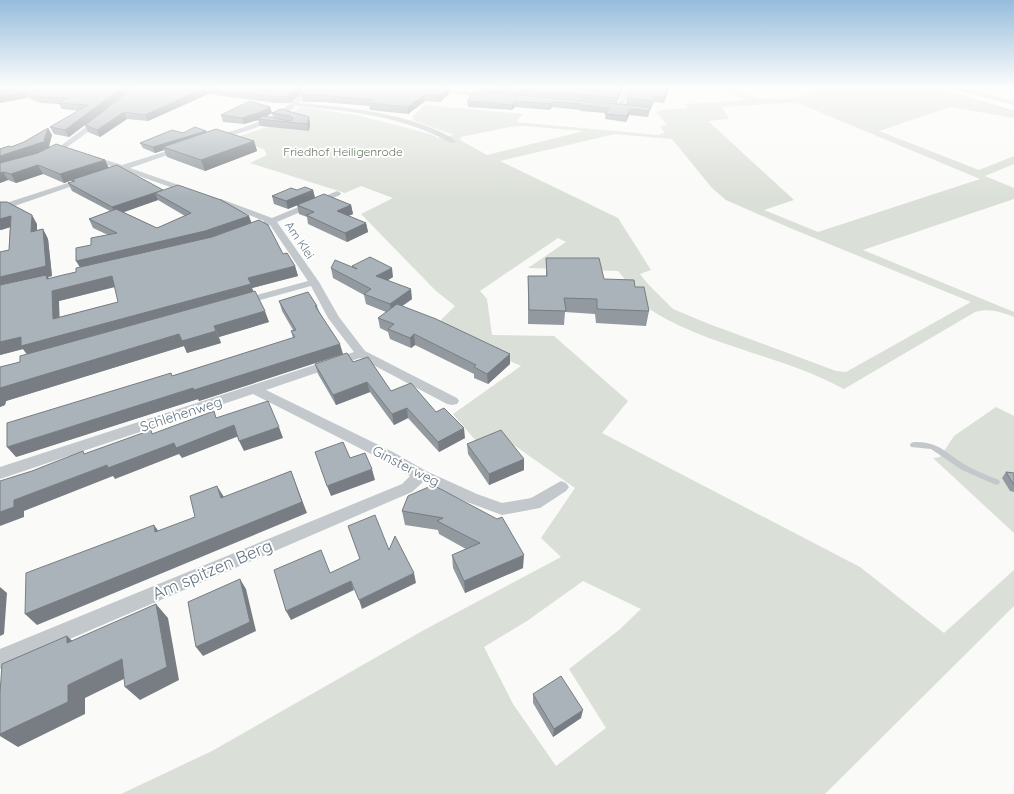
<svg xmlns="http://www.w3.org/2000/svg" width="1014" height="794" font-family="Quicksand,sans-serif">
<rect width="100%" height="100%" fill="#fafaf8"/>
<g fill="#dadfd7" fill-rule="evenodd">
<path d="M 715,87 L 726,87 L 760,99 L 796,98 L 824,87 L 965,87 L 1014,101 L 1014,118 L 950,107 L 879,131 L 979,170 L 1014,156 L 1014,164 L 985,176 L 1014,188 L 1014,199 L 863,250 L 1014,312 L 1014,317 C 1001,312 989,308 975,312 L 844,389 C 784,356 713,348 654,312 C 643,305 627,281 618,271 L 528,268 L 566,242 L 558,238 L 480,291 L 487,299 L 492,335 L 554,336 L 628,401 L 602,433 L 860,567 L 944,633 L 1014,570 L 1014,606 L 825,794 L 121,794 L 212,751 L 424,630 L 561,557 L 541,538 L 575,488 L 501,436 L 477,442 L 453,414 L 521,366 L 434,327 L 455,306 L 436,291 L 361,214 L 393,198 L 361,186 L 345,193 L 250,163 L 267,155 L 264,149 L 231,139 L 273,125 L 300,107 L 357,115 L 430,134 L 438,138 L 454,135 L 415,121 L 412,117 L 425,105 L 523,114 L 516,122 L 658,135 L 665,133 L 660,126 L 667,125 L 657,113 L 659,110 L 689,108 L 685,104 L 747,100 ZM 786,103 L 798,103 L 980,179 L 818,232 L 764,210 L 794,200 L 708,121 L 729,119 L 722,107 ZM 523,126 L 584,131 L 487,155 L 460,140 L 461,137 L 509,127 ZM 615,134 L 672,139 L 712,188 L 726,200 L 790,228 L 971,302 L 846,372 L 836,371 L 709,324 L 673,309 L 648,284 L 640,274 L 651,270 L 618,218 L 500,161 ZM 583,581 L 641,609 L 619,630 L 569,669 L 606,728 L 556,766 L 513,704 L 484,647 L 527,621 Z"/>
<polygon points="996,407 1014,416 1014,533 933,458 940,457 954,436"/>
</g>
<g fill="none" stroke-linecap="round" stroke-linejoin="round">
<g stroke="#b3babf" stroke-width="1">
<polygon id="secondary" points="935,87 949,87 1014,105 1014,111"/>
</g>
<path fill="#c3c8cc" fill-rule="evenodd" d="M 914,442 C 938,441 946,453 964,464 C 975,471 987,475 999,480 L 1000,482 L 999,484 L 996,485 L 962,470 L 931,449 L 911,447 L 910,445 L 911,443 Z"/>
<g fill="#c3c8cc" fill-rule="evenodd">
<path d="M 306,87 L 312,87 L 299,103 C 343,107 388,111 429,127 C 438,131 450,135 456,142 L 451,143 C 403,116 350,111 296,106 C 275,125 242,132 215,140 L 210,139 C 216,134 228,132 236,130 C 263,121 288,111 306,87 Z"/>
<polygon points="625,87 631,87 623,107 618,108 617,107"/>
<polygon points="433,88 491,94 494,96 491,98 431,91 430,90"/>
<path d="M 98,118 L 103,119 C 94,128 58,157 45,156 L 45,152 L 59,147 Z"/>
<polygon points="183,146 187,148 185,149 130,168 193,190 194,192 190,194 85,157 89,155 122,165"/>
<polygon points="83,178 89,178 90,180 0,211 0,205"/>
<polygon points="337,191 341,193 340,195 277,222 319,282 339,317 365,351 457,398 459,401 457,404 452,405 447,404 360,358 266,390 393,452 426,471 477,494 502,503 531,498 561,481 566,483 569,487 566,491 540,508 502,515 467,502 423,482 412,492 0,669 0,649 402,484 410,476 383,460 253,394 0,479 0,467 354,352 328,318 311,286 246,304 238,304 237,302 238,300 308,281 270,225 262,226 261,224 264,221 214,201 218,199 221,199 272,218"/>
</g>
<use href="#secondary" fill="#fff" fill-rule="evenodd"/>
</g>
<g fill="#929a9f" fill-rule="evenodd">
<polygon points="0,87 134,87 95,118 136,87 305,87 298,96 290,103 276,103 208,94 148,121 127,119 100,137 88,132 85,125 69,137 54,134 50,127 79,111 62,109 59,104 41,103"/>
<polygon points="307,87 457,87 455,89 449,88 449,94 440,102 425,101 408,114 370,110 369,106 323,102 303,102 301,95"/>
<polygon points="479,87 623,87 617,103 479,91"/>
<polygon points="669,87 664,103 654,102 652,107 651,107 648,117 629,115 626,122 605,119 606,113 580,111 580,110 552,107 550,110 515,107 512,110 468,107 467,101 475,91 645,106 626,104 627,98"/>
<polygon points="270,107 272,113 266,117 274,118 272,113 309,117 310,124 309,131 260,126 258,120 244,124 223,122 221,115"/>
<path d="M 48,128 L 52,135 L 49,146 L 50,147 L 108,168 L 163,190 L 251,223 L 283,254 L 295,266 L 298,276 L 252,288 L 269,322 L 219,337 L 221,343 L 187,353 L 184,346 L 6,401 L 5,405 L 0,407 L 0,367 L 20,362 L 27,354 L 23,349 L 0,355 L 0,252 L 9,250 L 10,227 L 1,230 L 0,230 L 0,202 L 37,224 L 37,230 L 43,229 L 48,239 L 52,276 L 48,277 L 49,279 L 76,272 L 80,267 L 91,245 L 108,235 L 93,228 L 89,219 L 110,211 L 72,191 L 68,183 L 72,182 L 72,180 L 64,183 L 43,174 L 16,183 L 8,180 L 0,183 L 11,147 L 24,142 ZM 158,200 L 185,216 L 157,228 L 123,212 ZM 115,287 L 118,302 L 59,317 L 59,301 Z"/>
<polygon points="206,131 207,132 254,141 257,151 205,171 167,157 164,150 155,153 143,148 140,143 183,133"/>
<polygon points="297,190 313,190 315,198 351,205 353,214 348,216 366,223 368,232 347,242 308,224 307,217 299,214 297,205 288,209 274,204 272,196"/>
<polygon points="546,258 604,279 635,287 649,311 646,326 596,323 595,314 565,312 564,325 528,324 528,276 546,276"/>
<polygon points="352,266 393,277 388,280 412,299 402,306 510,354 510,364 488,384 474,378 474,374 415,345 411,348 390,339 388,332 380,328 378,318 386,312 366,304 364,295 333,278 331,268 352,267"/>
<polygon points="279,301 317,306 319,311 343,354 199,401 198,399 16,457 171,373 172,376 293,338 291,331 293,330 282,311"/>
<polygon points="353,362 391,391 436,412 465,438 439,452 408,418 394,425 370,392 336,405 318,374 315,364"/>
<polygon points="467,444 524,470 489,485 468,454"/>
<polygon points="1006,472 1014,473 1014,492 1010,491 1002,478"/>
<polygon points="408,496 523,568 465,593 453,568 452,555 466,549 439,534 438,530 405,525 402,511"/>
<polygon points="533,694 581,718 553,737 533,703"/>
</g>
<g fill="#777d82">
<polygon points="2,87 33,87 0,95 0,88"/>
<polygon points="123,87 134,87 69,137 65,130"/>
<polygon points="206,87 208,94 148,121 145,115"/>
<polygon points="298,87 305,87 298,96 290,103 288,96"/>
<polygon points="622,87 623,87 617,103 618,98"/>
<polygon points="668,87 669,87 664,103 665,97"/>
<polygon points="449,88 449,94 440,102 440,96"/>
<polygon points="24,91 27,98 0,103 0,96"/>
<polygon points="424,95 425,101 408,114 408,107"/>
<polygon points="515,101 515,107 512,110 512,105"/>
<polygon points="552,102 552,107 550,110 550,104"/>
<polygon points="270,107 272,113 262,119 258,119 258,120 244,124 242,118"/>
<polygon points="630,109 629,115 626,122 627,116"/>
<polygon points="124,112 127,119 100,137 97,130"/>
<polygon points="309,117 310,124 309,131 307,124"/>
<polygon points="48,128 52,135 49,146 51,149 0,166 0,156 44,140"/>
<polygon points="206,131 208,136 163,147 164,150 155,153 153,147"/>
<polygon points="254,141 257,151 205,171 201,160"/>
<polygon points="105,160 109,168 64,183 60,174"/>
<polygon points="38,165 43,174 16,183 11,174"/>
<polygon points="3,172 8,180 0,183 0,173"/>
<polygon points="163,190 155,193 158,200 116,215 112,207"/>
<polygon points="313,190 315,198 288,209 286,201"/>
<polygon points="351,205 353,214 339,220 337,211"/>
<polygon points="32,215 37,224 37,241 31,232"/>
<polygon points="11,216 17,225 1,230 0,229 0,219"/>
<polygon points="249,216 252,224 209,240 81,269 76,261"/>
<polygon points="366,223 368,232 347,242 345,233"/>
<polygon points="43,229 48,239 52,276 48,277 53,285 0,288 0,277"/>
<polygon points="295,266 298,276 252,288 254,294 29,357 23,349 0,355 0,342"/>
<polygon points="392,268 393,277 378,286 376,276"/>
<polygon points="112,276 118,286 59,301 60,329 53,319 52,291"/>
<polygon points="411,289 412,299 391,314 390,304"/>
<polygon points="265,311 269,322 219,337 214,326"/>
<polygon points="216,331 221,343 187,353 184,346 6,401 5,405 0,407 0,388 179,334"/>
<polygon points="414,334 415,345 411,348 410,338"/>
<polygon points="340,344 343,354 199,401 198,399 16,457 7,447 193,388"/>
<polygon points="510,354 510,364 488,384 487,374"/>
<polygon points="367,382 370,392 336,405 333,395"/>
<polygon points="407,408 408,418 394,425 392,414"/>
<polygon points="234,425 239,436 182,458 179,454 115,479 113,476 24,511 24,517 0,526 0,512 14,500 107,465 174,443"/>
<polygon points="279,427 283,438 244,451 239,441"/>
<polygon points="464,428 465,438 439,452 438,442"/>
<polygon points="524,459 524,470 489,485 489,474"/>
<polygon points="372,469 375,480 331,496 327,486"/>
<polygon points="291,471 307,513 37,625 25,614"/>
<polygon points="217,486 224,497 221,498"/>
<polygon points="154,525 162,536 155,532"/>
<polygon points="524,555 523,568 465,593 464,581"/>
<polygon points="414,573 416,583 362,609 359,600"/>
<polygon points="240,579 246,589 256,631 203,656 196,647"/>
<polygon points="351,581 354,590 291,620 286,611"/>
<polygon points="0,587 7,593 4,634 0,636"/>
<polygon points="156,604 168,618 179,680 140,700 125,687"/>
<polygon points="67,636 82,650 67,643"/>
<polygon points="122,659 136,673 85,698 85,714 18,747 0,736 0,734 68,685"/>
<polygon points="583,710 581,718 553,737 554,729"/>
</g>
<g fill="#aab3b9" stroke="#777d82" fill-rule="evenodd">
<polygon points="29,87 123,87 65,130 50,127 88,105 58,103 69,98 38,97 24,91 0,96 0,94"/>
<polygon points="136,87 298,87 296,90 288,96 275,97 206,87 145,115 124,112 97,130 85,125"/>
<polygon points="307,87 444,87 449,88 440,96 424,95 408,107 369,103 373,100 321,95 301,95"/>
<polygon points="499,87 622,87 618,98"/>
<polygon points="631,87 668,87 665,97 654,96 653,101 627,98"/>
<polygon points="475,91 651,107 649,111 630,109 627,116 605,114 609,108 580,105 581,104 552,102 550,104 515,101 512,105 467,101"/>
<polygon points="250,101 270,107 261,112 242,118 221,115"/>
<polygon points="281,109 309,117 307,124 258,119 264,116 289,121 292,120 293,118 290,116 272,113"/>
<polygon points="195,127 206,131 153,147 140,143 172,130 183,133"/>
<polygon points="48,128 44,140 46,141 0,156 0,149 9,146 11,147 24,142"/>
<polygon points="216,129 254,141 201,160 163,147"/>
<polygon points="56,144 105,160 60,174 38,165 11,174 3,172 0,173 0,163 38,153"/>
<polygon points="117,165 163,190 112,207 68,183 75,181 71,180"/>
<polygon points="178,185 221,200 249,216 205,231 76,261 76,248 91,245 91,238 117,233 89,219 116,209 157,228 191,213 155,193"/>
<polygon points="305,187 313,190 286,201 272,196 291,188 297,190"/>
<polygon points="324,194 351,205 337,211 366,223 345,233 306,215 314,212 297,205"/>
<polygon points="0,202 7,202 32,215 31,232 43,229 46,266 0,277 0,252 9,250 11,216 0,219"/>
<path d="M 259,220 L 268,225 L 283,254 L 287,253 L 295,266 L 248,278 L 251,284 L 21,346 L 21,337 L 0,342 L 0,285 L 46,275 L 47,279 L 63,275 L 76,272 L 76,268 L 212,237 ZM 112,276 L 118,302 L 53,319 L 52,291 Z"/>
<polygon points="370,257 392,268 376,276 411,289 390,304 364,294 371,289 331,268 335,260 357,269 352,266"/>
<polygon points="546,258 599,258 604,279 634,280 635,287 644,287 649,311 597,309 597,299 564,298 566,311 529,310 528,276 547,276"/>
<polygon points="255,291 265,311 214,326 216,331 182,341 179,334 0,388 0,367 20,362 20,356"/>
<polygon points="308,292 317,306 315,306 340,344 194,390 193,388 7,447 7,423 171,373 172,376 295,337 291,331 296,330 279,301"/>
<polygon points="397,304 436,319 510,354 487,374 474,367 476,365 414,334 410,338 388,329 394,324 378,318"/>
<polygon points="347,353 353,362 368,357 391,391 411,383 436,412 444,408 464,428 438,442 407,408 392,414 367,382 333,395 315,364"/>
<polygon points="268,401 279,427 239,441 234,425 176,448 174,443 108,468 107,465 14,500 14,507 0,512 0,481 32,471 83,451 84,454 151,430 152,434 214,411 216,418"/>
<polygon points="501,430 524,459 489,474 467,444"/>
<polygon points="343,442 350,458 365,453 372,469 327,486 315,452"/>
<polygon points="291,471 302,502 25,614 26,573 154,525 155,532 195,517 190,496 217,486 221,498"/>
<polygon points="1006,472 1014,473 1014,485"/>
<polygon points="433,485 497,519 502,517 524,555 464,581 452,555 480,543 437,521 443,518 402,511 408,496"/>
<polygon points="375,515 389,550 395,536 414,573 359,600 351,581 286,611 274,570 321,550 330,573 360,559 348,526"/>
<polygon points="240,579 250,622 196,647 188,602"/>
<polygon points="156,604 167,667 125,687 122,659 68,685 68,702 0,734 0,693 2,664 67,636 67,643"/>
<polygon points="561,676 583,710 554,729 533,694"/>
</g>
<linearGradient id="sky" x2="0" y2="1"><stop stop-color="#96bcdc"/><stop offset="0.44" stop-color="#fdfdfc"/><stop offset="1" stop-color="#fdfdfc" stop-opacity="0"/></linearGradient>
<rect width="1014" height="198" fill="url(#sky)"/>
<g text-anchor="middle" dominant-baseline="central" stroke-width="4" stroke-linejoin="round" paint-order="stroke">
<g font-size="12" fill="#687a64" stroke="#fff">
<text x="343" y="151">Friedhof Heiligenrode</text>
</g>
<g font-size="12" fill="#657683" stroke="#fff">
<text transform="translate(300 240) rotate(56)">Am Klei</text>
</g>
<g font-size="14" fill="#657683" stroke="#fff">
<text transform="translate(181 414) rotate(-18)">Schlehenweg</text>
<text transform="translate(406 466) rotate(27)">Ginsterweg</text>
</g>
<g font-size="17" fill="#657683" stroke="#fff">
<text transform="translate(212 569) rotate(-23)">Am spitzen Berg</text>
</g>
</g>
</svg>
